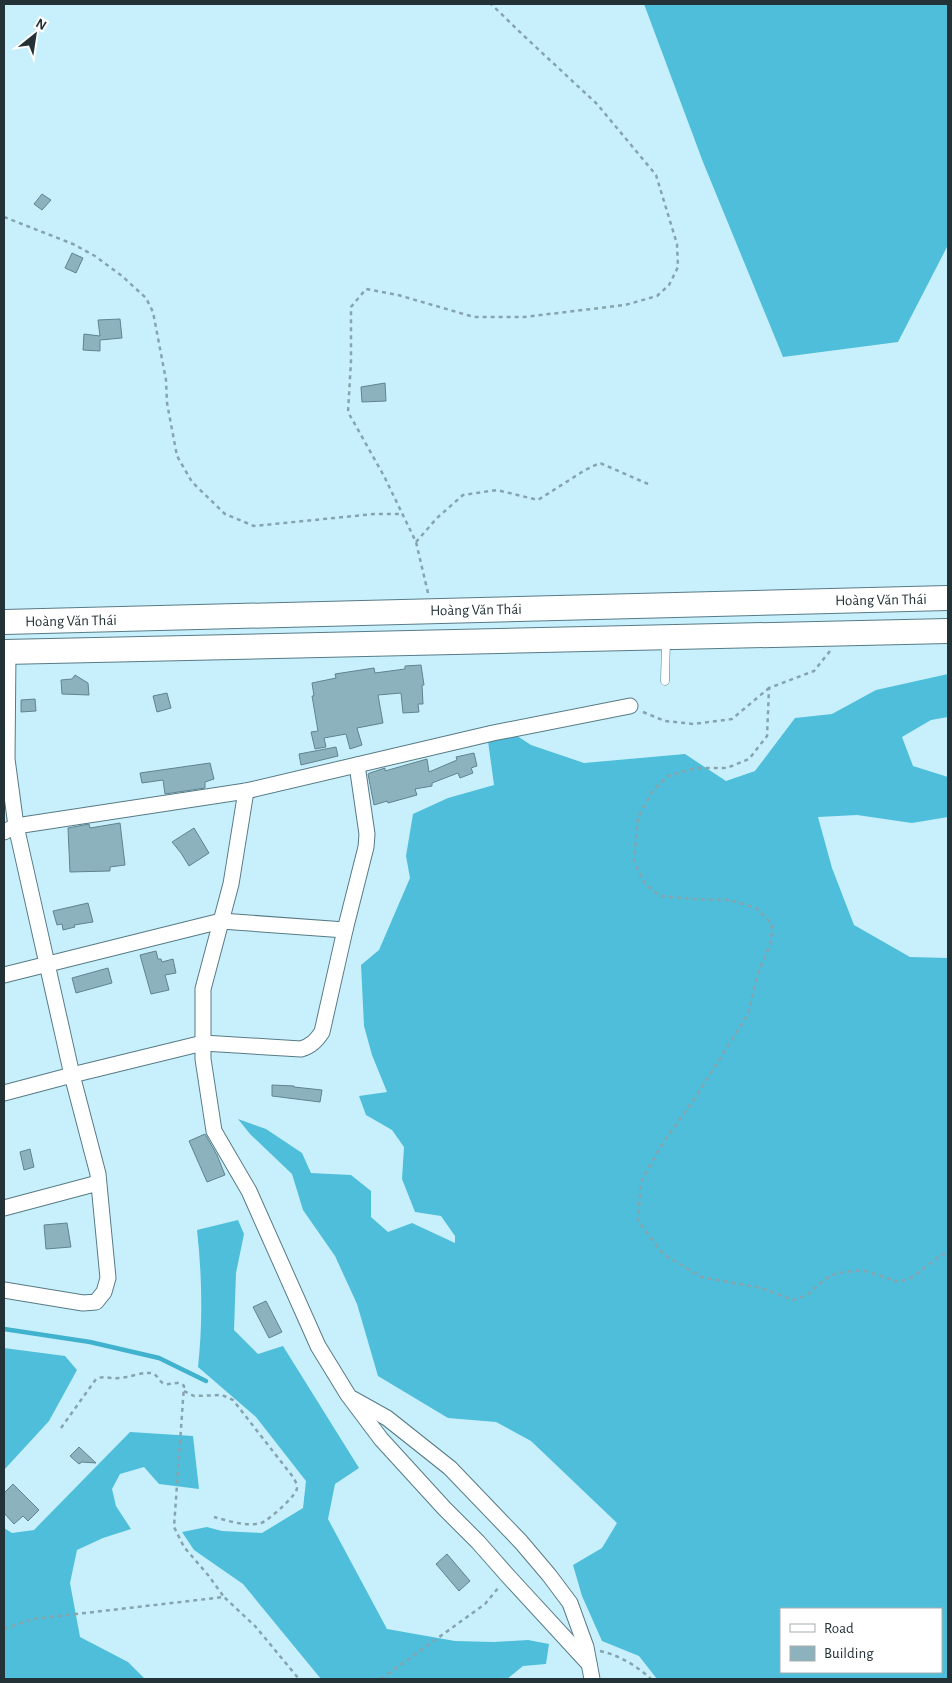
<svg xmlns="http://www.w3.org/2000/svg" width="952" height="1683" font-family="'Alegreya Sans',sans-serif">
<rect width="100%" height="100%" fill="#c8f0fc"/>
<g fill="#4ebedb" fill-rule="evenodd">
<polygon points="644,4 948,4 948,245 898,342 783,357 703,162"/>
<path d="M 948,674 L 948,717 L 931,720 L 902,737 L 913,766 L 948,777 L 948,817 L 912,823 L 857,815 L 818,817 L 832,868 L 854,925 L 910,957 L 948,958 L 948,1679 L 657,1679 L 639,1656 L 602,1641 L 582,1596 L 573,1565 L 602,1548 L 617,1523 L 531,1441 L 496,1422 L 448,1418 L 378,1376 L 357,1304 L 335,1256 L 303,1210 L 292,1174 L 250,1134 L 238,1119 L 266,1129 L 302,1153 L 311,1173 L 351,1175 L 371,1191 L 371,1217 L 388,1232 L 412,1223 L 455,1243 L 455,1236 L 441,1216 L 415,1212 L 402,1179 L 404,1147 L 392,1130 L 366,1115 L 359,1096 L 387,1092 L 372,1055 L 364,1026 L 361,965 L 379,950 L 410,878 L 406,856 L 413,814 L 448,798 L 494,785 L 488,741 L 508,730 L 531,745 L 584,763 L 685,754 L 726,781 L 755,771 L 795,718 L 832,714 L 876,690 ZM 781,1609 L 941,1609 L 941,1672 L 781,1672 Z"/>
<path d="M 238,1220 L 244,1234 L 236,1273 L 234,1330 L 258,1354 L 283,1346 L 359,1468 L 335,1484 L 328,1519 L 387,1629 L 455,1641 L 494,1642 L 528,1640 L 549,1644 L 546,1664 L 523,1666 L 507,1679 L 321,1679 L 243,1584 L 194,1550 L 182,1532 L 207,1527 L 222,1531 L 262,1533 L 303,1508 L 306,1481 L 256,1417 L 198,1367 C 203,1321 202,1275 197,1230 Z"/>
<polygon points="4,1348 65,1356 77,1370 49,1421 4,1470"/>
<polygon points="130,1432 193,1436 199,1489 159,1484 144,1467 120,1474 112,1489 116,1506 131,1529 103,1538 77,1550 70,1583 80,1637 128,1662 145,1679 4,1679 4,1528 12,1533 34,1530"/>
</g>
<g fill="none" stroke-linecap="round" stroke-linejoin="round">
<polyline stroke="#40b2ce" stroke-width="4.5" points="4,1329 90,1342 159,1358 206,1381"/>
</g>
<g fill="#8cb2bd" stroke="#60848f">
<polygon points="42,194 51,200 42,210 34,204"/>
<polygon points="72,253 83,258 76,273 65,268"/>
<polygon points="120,319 122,338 100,340 100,351 83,350 84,334 100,336 98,320"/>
<polygon points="385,383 386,401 362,402 361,387"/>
<polygon points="421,665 424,685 422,685 423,704 418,704 419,712 403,713 401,693 378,695 383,723 357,728 362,745 350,749 346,734 324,738 326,747 315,749 311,732 318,731 312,696 314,696 312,683 336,678 335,674 374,668 375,673 405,669 405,666"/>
<polygon points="75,675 88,683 89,695 62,694 61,680 72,679"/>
<polygon points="167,693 171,708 157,712 153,696"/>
<polygon points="35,699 36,711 21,712 21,700"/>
<polygon points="336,747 338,756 301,765 299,754"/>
<polygon points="474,753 477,766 471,768 473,773 460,778 458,773 432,783 432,786 415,789 417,795 388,803 387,801 374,805 368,774 370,773 385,768 385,771 427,759 429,772 457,760 456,757"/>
<polygon points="210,763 214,779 205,782 205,788 165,794 163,780 142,783 140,773"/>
<polygon points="120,823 125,865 110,867 110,871 70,872 68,828 89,824 90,828"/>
<polygon points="194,828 209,853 189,866 181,853 172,842"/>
<polygon points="88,903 93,922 74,925 75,927 63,930 62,924 57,925 53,911"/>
<polygon points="156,951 158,959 161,959 162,962 173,959 176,973 165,975 169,990 151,994 140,955"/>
<polygon points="108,968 112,983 76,993 72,978"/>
<polygon points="272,1085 294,1086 294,1087 322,1090 320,1102 272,1096"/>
<polygon points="205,1134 217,1155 225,1175 207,1182 189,1141"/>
<polygon points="30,1149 34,1167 24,1170 20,1152"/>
<polygon points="67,1223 71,1247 46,1249 44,1225"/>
<polygon points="266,1301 282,1332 269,1338 253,1307"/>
<polygon points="79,1447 96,1463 82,1462 79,1464 70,1456"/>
<polygon points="13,1484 39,1510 28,1521 23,1516 14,1524 4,1513 4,1493"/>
<polygon points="447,1554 470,1581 459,1591 436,1564"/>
</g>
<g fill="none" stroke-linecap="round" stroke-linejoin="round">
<g stroke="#577b86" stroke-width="9">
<polyline id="lane" points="665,681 666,639"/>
</g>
<g stroke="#577b86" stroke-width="17">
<g id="street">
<polyline points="246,791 231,884 203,989 203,1059 214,1131 249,1191 318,1346 348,1395 381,1439 444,1508 478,1542 508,1576 589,1664"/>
<polyline points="4,832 16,826 246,791 493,733 630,706"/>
<polyline points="4,975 221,921 345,930"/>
<path d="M 4,1093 L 72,1075 L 203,1043 L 301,1049 C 311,1046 316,1041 322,1032 L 345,930 L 366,847 L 367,834 L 357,765"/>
<polyline points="4,1208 98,1183"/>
<polyline points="4,1290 83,1303 96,1302 104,1292 108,1278 98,1174 72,1075 16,826 7,759 8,652"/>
<polyline points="353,1399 387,1418 450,1468 521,1542 549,1575 570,1603 586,1647 592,1679"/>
</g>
</g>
<g stroke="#577b86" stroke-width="26">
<g id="primary">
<polyline points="4,622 948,598"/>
<polyline points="4,652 948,631"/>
</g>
</g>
<g stroke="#86a4ad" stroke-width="2.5" stroke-dasharray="4 4" stroke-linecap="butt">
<polyline points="4,217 73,244 95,256 122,276 146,298 153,312 166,380 167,403 177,456 192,482 225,514 254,526 374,514 402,514"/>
<polyline points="416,542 437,518 463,495 497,490 538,500 585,470 600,463 648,484"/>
<polyline points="428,593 416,542 384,476 348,412 351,361 351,307 366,289 398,295 474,317 524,317 625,305 657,296 669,285 678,267 677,244 656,175 597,104 524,36 491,4"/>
<polyline points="830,651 814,671 769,688 767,736 749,759 727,768 696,768 668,776 653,790 638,817 634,862 645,884 660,896 693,899 730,900 756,908 772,924 771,942 757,976 748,1014 697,1095 659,1149 641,1182 638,1221 663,1254 701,1277 761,1288 793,1300 807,1295 825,1279 837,1273 862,1270 899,1282 913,1277 941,1255 948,1253"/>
<polyline points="643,712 665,721 694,724 732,719 769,688"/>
<path d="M 184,1391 L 194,1396 L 222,1395 L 233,1400 L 293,1477 C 295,1481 299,1486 296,1491 C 293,1498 268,1521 261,1523 C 246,1527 229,1521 214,1517"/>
<path d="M 61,1428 L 96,1379 C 104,1375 110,1379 119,1378 C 128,1378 147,1370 154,1374 C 158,1376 160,1383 165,1384 C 173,1385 178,1380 184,1386 L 174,1527 L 184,1547 L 208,1575 L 224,1597"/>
<polyline points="4,1629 33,1619 224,1597 255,1626 299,1679"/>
<path d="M 600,1651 C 619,1655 637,1666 651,1679"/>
<polyline points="381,1679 485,1604 499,1587"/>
</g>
<use href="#lane" stroke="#fff" stroke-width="8"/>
<use href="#street" stroke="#fff" stroke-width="15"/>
<use href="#primary" stroke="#fff" stroke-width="24"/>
</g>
<g text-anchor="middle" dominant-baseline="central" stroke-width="5" stroke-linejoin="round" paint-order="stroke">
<g font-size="15" fill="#233237" stroke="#fff">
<text transform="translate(881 600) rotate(-1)">Hoàng Văn Thái</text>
<text transform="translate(476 610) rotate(-1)">Hoàng Văn Thái</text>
<text transform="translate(71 621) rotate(-1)">Hoàng Văn Thái</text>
</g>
</g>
<rect width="952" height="1683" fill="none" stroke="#233237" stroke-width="10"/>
<rect x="780" y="1608" width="162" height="65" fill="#ffffff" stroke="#a7adaf"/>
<rect x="790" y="1624" width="25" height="8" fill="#ffffff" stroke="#a7adaf"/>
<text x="824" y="1633" font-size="15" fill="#233237">Road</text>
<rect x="790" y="1646" width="25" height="15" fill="#8cb2bd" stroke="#a7adaf"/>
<text x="824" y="1658" font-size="15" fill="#233237">Building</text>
<g transform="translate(35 35) rotate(30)" stroke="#ffffff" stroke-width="4" paint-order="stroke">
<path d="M0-4L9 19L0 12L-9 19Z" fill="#233237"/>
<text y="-8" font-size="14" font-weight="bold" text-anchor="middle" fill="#233237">N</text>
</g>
</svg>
